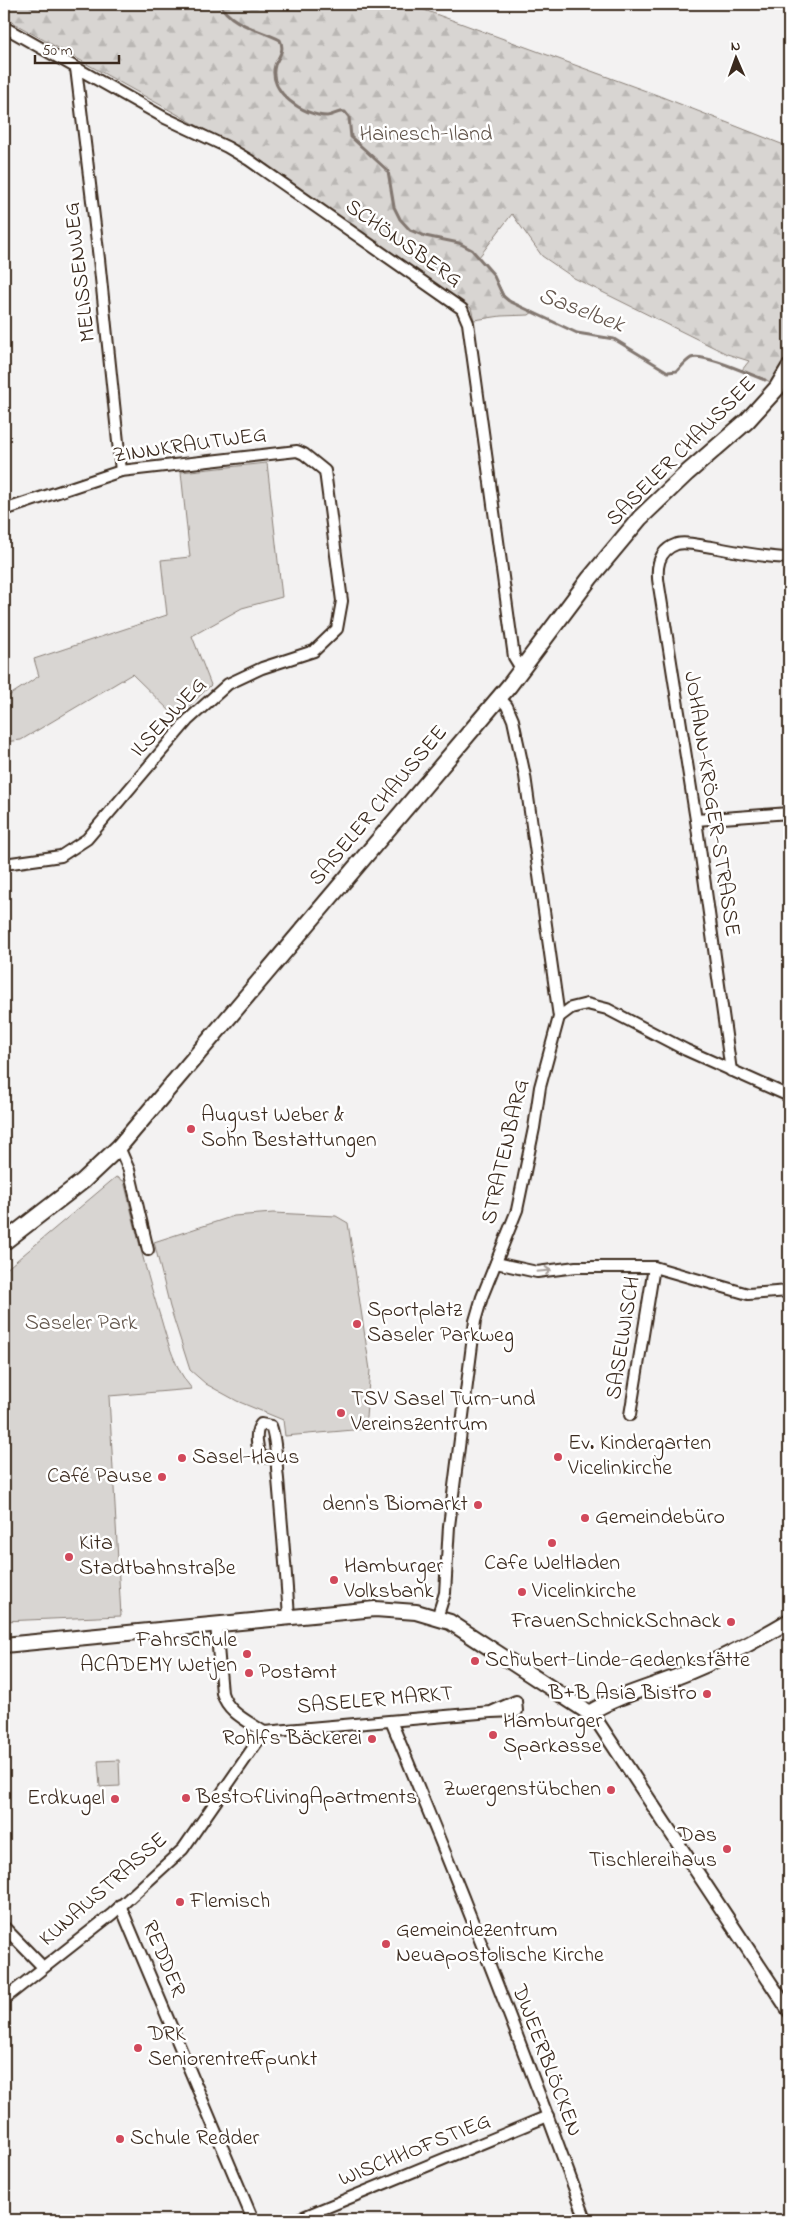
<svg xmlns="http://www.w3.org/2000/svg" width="793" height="2224" font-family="'Indie Flower',sans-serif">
<defs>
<pattern id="forest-firs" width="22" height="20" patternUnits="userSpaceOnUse" patternTransform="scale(1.25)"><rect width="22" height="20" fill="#d8d5d2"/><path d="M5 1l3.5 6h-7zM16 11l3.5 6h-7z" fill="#bab7b4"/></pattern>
</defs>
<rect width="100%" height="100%" fill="#f3f2f2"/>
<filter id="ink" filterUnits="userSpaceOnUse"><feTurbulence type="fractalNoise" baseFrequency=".02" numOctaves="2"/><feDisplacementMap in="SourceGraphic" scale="10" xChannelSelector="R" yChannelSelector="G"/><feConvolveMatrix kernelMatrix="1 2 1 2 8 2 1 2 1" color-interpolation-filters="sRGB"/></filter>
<g filter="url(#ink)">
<g fill="#d8d5d2" stroke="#8a8078">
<polygon points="267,463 282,597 242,608 192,636 211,685 177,718 132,674 21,740 4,742 4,699 39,676 34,659 167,615 161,560 190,557 181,472"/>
<path d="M 116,1177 L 124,1181 C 135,1227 146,1273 161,1319 C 168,1343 175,1369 192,1389 L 109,1396 L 121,1616 L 4,1621 L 4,1271 Z"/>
<polygon points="273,1213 336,1216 348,1223 370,1370 365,1429 285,1436 283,1420 237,1401 206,1384 190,1370 170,1307 154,1242 234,1216"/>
<polygon points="119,1760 120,1786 100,1787 98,1761"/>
</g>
<polygon fill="url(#forest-firs)" stroke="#8a8078" points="7,4 408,4 657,95 789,147 789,355 773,383 742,370 749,361 727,354 574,278 542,256 512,214 479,257 493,274 506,299 533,312 529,315 501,316 474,320 471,308 225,141 8,20"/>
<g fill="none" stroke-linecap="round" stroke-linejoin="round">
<path stroke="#827770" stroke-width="3" d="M 220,4 C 230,25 261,30 280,40 C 285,50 279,56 275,65 C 267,92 304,116 327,116 C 334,116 338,110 345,112 L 349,117 L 351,137 L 388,171 L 394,207 L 400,219 L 410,230 L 425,236 L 459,243 L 472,250 L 493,274 L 503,296 L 509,301 L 577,333 L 614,339 L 668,372 L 677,371 C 681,367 686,361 691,358 C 704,353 751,375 765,380"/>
<g stroke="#3b2a1e" stroke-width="14">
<g id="minor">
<polyline points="4,27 165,118 227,147 249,160 462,309 468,323 514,657 522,670"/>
<polyline points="76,68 99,259 121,471"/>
<polyline points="4,510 121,471 297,451 304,454 325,471 342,601 337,629 314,651 262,668 228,684 188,720 87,839 61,856 4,864"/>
<polyline points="696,820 789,813"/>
<polyline points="559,1017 571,1008 587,1004 607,1009 686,1050 789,1096"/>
<path d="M 731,1071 L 696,820 L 659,586 C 656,569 657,551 677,544 C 687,541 701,546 712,547 C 737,552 763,557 789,558"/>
<polyline points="119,1147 129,1170 148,1250"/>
<polyline points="496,1263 537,1272 576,1267 654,1267 748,1294 789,1291"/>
<polyline points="630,1415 654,1267"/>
<path d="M 276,1458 L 261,1457 C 257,1448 254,1432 261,1424 L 271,1426 C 277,1442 276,1463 278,1479 C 282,1525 286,1571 289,1617"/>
<polyline points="437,1618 445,1593 449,1526 475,1321 482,1297 517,1210 534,1128 540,1087 559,1017 525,776 513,720 507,706 499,697"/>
<path d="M 216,1624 L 222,1693 C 228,1713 248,1721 264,1732"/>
<path d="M 391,1721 C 460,1886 525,2052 586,2220"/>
<polyline points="264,1732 491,1712 516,1701 517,1711 491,1712"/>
<polyline points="120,1905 253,2220"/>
<polyline points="4,1927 43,1967"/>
<polyline points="4,1999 112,1914 183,1849 264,1732"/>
<polyline points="296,2220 548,2116"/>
</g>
</g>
<g stroke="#3b2a1e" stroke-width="16">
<polyline id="tertiary" points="589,1713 599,1724 789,2011"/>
</g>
<g stroke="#3b2a1e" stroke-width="18">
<path id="secondary" d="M 4,1645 L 375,1609 L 416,1612 L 450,1622 L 589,1713 C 620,1694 656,1686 689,1672 C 724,1658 757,1640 789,1621"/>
</g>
<g stroke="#3b2a1e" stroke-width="19">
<polyline id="primary" points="4,1242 83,1181 119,1147 509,686 590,578 640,518 687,473 747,421 777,388 789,368"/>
</g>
<use href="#minor" stroke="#fff" stroke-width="10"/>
<use href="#tertiary" stroke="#fff" stroke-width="12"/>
<use href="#secondary" stroke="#fff" stroke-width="14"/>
<use href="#primary" stroke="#fff" stroke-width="15"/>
</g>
<defs><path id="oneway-shaft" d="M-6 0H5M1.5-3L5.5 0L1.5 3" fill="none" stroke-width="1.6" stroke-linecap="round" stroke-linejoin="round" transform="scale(1.25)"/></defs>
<use stroke="#a79f9a" href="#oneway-shaft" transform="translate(544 1271) rotate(-5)"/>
</g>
<g fill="#d1495b" stroke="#fff" stroke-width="2">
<circle cx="191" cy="1129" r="5"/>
<circle cx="357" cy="1324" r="5"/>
<circle cx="341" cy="1413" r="5"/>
<circle cx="558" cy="1457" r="5"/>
<circle cx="182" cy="1458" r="5"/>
<circle cx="162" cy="1477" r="5"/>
<circle cx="478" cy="1505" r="5"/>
<circle cx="585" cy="1518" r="5"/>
<circle cx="552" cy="1543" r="5"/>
<circle cx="69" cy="1557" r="5"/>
<circle cx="334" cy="1580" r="5"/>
<circle cx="522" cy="1592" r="5"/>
<circle cx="731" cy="1622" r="5"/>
<circle cx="247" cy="1654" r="5"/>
<circle cx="475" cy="1661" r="5"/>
<circle cx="249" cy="1673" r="5"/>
<circle cx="707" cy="1694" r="5"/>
<circle cx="493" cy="1735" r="5"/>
<circle cx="372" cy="1739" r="5"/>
<circle cx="611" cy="1790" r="5"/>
<circle cx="186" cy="1798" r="5"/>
<circle cx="115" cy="1799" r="5"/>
<circle cx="727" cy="1849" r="5"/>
<circle cx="180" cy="1902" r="5"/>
<circle cx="386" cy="1944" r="5"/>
<circle cx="138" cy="2048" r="5"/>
<circle cx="120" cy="2139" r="5"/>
</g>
<g text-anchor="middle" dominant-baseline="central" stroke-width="5" stroke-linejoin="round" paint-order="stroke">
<g font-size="22" fill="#62554b" stroke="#fff">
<text x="426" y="135">Hainesch-Iland</text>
<text x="81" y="1324">Saseler Park</text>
</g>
<g font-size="22" fill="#3b2a1e" stroke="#fff">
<text transform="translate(403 244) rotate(35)">SCHÖNSBERG</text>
<text transform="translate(81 272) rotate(-97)">MELISSENWEG</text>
<text transform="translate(190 446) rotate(-8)">ZINNKRAUTWEG</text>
<text transform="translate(682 452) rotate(-45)">SASELER CHAUSSEE</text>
<text transform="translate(169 718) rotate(-47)">ILSENWEG</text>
<text transform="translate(711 804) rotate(81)">JOHANN-KRÖGER-STRASSE</text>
<text transform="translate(379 806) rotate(-50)">SASELER CHAUSSEE</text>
<text transform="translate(506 1152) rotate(-77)">STRATENBARG</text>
<text transform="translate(624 1338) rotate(-81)">SASELWISCH</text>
<text transform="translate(375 1701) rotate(-5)">SASELER MARKT</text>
<text transform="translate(104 1890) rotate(-41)">KUNAUSTRASSE</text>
<text transform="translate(163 1959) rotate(67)">REDDER</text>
<text transform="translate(546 2061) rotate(69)">DWEERBLÖCKEN</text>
<text transform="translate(415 2151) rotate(-22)">WISCHHOFSTIEG</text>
</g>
<g font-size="22" fill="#3b2a1e" stroke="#fff" text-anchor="start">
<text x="201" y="1116">August Weber &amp;<tspan x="201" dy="25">Sohn Bestattungen</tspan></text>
<text x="367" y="1311">Sportplatz<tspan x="367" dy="25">Saseler Parkweg</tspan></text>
<text x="351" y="1400">TSV Sasel Turn-und<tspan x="351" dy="25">Vereinszentrum</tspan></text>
<text x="568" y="1444">Ev. Kindergarten<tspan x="568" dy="25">Vicelinkirche</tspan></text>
<text x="192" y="1458">Sasel-Haus</text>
<text x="152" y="1477" text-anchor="end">Café Pause</text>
<text x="468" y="1505" text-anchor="end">denn's Biomarkt</text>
<text x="595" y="1518">Gemeindebüro</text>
<text x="79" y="1544">Kita<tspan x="79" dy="25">Stadtbahnstraße</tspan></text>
<text x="552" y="1564" text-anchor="middle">Cafe Weltladen</text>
<text x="344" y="1567">Hamburger<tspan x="344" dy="25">Volksbank</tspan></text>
<text x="532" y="1592">Vicelinkirche</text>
<text x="721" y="1622" text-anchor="end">FrauenSchnickSchnack</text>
<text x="237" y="1641" text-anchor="end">Fahrschule<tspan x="237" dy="25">ACADEMY Wetjen</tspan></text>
<text x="485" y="1661">Schubert-Linde-Gedenkstätte</text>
<text x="259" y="1673">Postamt</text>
<text x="697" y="1694" text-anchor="end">B+B Asia Bistro</text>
<text x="503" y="1722">Hamburger<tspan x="503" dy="25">Sparkasse</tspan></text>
<text x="362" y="1739" text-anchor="end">Rohlfs Bäckerei</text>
<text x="601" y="1790" text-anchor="end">Zwergenstübchen</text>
<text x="196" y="1798">BestOfLivingApartments</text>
<text x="105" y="1799" text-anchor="end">Erdkugel</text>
<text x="717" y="1836" text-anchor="end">Das<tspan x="717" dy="25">Tischlereihaus</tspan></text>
<text x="190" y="1902">Flemisch</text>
<text x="396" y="1931">Gemeindezentrum<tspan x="396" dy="25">Neuapostolische Kirche</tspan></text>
<text x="148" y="2035">DRK<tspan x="148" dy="25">Seniorentreffpunkt</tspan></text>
<text x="130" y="2139">Schule Redder</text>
</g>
<g font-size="24" font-style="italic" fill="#65574e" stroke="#fff">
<text transform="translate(581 311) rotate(21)">Saselbek</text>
</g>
</g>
<rect width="793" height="2224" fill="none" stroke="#fff" stroke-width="20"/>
<rect x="10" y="10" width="773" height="2204" fill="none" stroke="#3b2a1e" stroke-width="2" filter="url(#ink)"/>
<g transform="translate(736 58) rotate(358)" stroke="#ffffff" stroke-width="4" paint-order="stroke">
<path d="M0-4L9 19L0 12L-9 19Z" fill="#3b2a1e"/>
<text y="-8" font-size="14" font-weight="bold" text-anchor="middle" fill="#3b2a1e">N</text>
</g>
<path d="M35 55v8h84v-8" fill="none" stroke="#3b2a1e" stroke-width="2.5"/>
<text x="42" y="55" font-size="15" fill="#3b2a1e" stroke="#ffffff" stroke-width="4" paint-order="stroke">50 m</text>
</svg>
